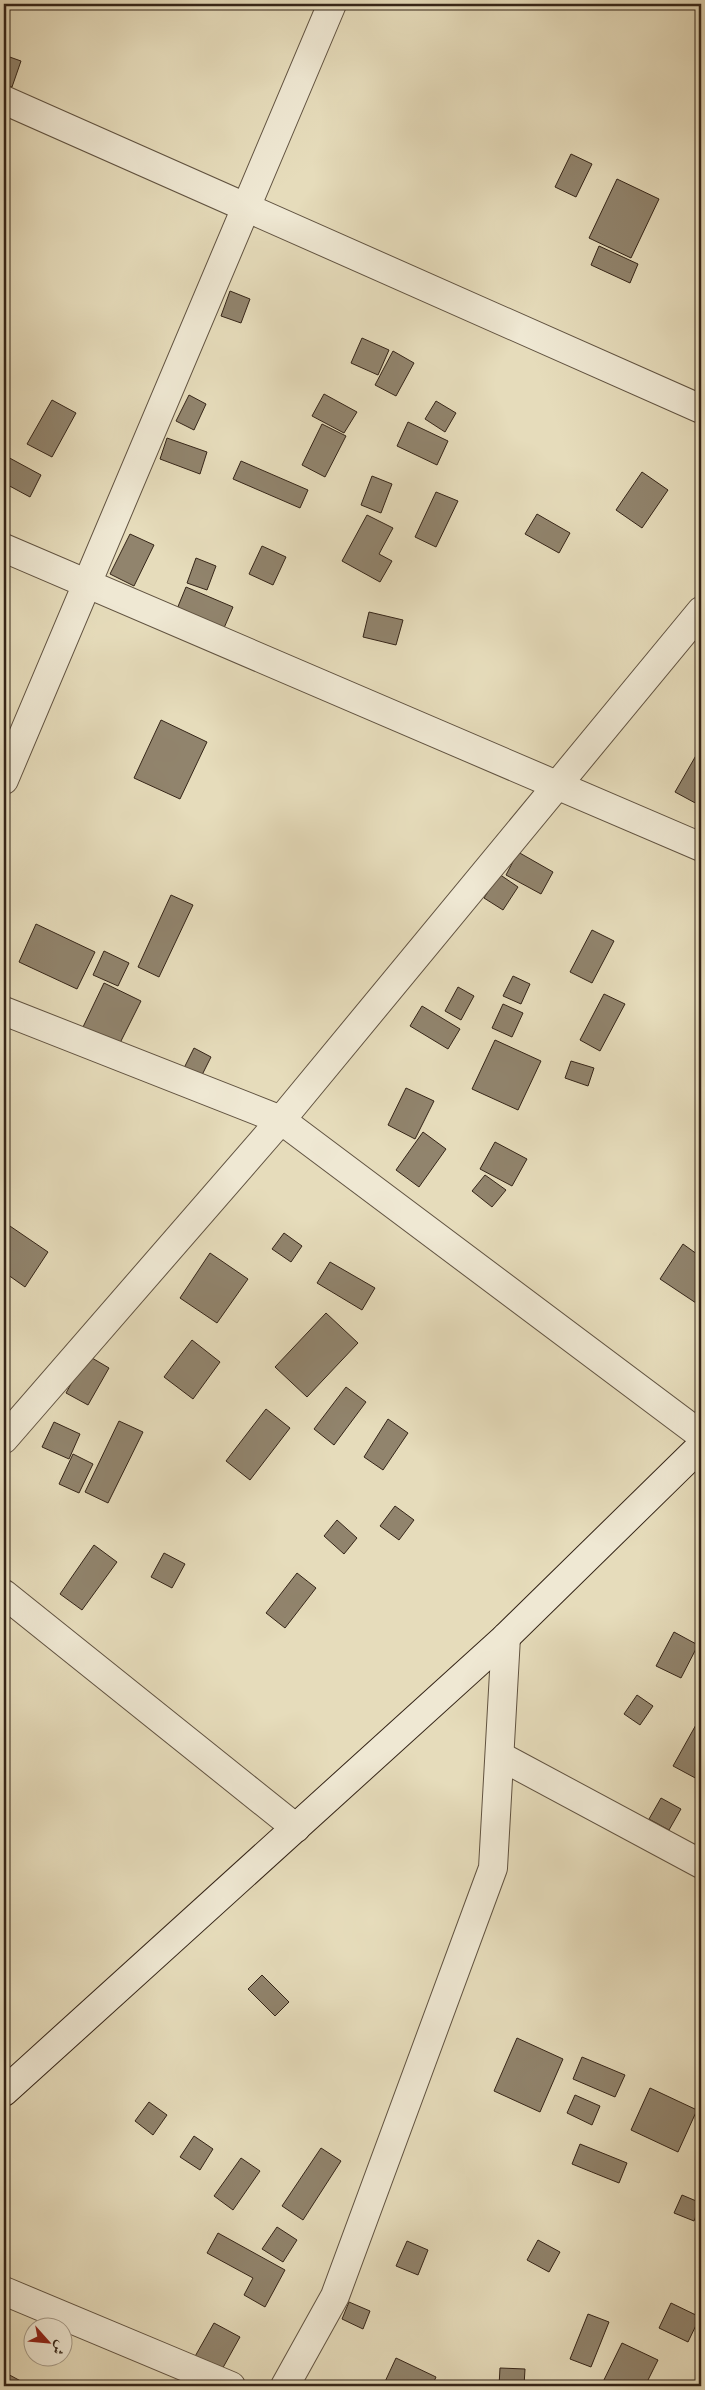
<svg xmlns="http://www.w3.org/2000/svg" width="705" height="2390" font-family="'Libre Caslon Text',Amiri,serif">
<rect width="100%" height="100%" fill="#e6dcbb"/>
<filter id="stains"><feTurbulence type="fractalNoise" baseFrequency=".004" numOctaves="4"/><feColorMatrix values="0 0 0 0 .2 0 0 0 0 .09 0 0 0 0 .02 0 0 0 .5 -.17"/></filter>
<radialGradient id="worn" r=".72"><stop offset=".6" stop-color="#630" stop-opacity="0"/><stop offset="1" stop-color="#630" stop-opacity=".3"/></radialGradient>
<g fill="#91846d" stroke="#352518">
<polygon points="4,55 21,61 12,87 4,84"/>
<polygon points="571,154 592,164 576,197 555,187"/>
<polygon points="617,179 659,199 631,258 589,238"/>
<polygon points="599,246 638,264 630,283 591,265"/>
<polygon points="230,291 250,299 241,323 221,316"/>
<polygon points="362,338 389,350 378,375 351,363"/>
<polygon points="393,351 414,363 396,396 375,385"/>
<polygon points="324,394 357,412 344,433 312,416"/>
<polygon points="189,395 206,404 194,430 176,421"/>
<polygon points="52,400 76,413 52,457 27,444"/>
<polygon points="436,401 456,413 445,432 425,419"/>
<polygon points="408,422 448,441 437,465 397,446"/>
<polygon points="322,424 346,436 325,477 302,465"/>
<polygon points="167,438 207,452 200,474 160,459"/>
<polygon points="4,455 41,475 30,497 4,483"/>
<polygon points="241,461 308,490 300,508 233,479"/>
<polygon points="642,472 668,490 642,528 616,510"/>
<polygon points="372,476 392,484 381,513 361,505"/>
<polygon points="436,492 458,501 436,547 415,537"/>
<polygon points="537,514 570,533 559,553 525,534"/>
<polygon points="367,515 393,528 379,554 392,561 380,582 342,561"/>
<polygon points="130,534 154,545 134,586 110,574"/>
<polygon points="262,546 286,557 273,585 249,574"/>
<polygon points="196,558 216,566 207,590 187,583"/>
<polygon points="186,587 233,607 224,628 177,609"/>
<polygon points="369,612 403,620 396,645 363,637"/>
<polygon points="161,720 207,742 180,799 134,778"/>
<polygon points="698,752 701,753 701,801 699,805 675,792"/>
<polygon points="518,852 553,872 541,894 506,875"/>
<polygon points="499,874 518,887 503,910 484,898"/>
<polygon points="171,895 193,905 159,977 138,967"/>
<polygon points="36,924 95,952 77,989 19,962"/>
<polygon points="592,930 614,941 592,983 570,972"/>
<polygon points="104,951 129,963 118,986 93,975"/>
<polygon points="513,976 530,984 521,1004 503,996"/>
<polygon points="104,983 141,1001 119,1045 83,1027"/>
<polygon points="458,987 474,996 461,1020 445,1011"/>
<polygon points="604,994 625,1004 600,1051 580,1040"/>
<polygon points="503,1004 523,1013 512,1037 492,1028"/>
<polygon points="422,1006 460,1029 448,1049 410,1026"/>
<polygon points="495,1040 541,1061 518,1110 472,1089"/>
<polygon points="194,1048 211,1057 201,1077 184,1068"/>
<polygon points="571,1061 594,1068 588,1086 565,1078"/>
<polygon points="406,1088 434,1101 415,1139 388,1125"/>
<polygon points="423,1132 446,1149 419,1187 396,1170"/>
<polygon points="495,1142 527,1159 512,1186 480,1169"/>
<polygon points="485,1175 506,1190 492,1207 472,1191"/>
<polygon points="4,1222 48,1252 25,1287 4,1272"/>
<polygon points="284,1233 302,1246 291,1262 272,1249"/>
<polygon points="683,1244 701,1257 699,1305 660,1279"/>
<polygon points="210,1253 248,1279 217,1323 180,1298"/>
<polygon points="330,1262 375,1288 362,1310 317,1283"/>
<polygon points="326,1313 358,1343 307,1397 275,1367"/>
<polygon points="192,1340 220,1362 193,1399 164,1377"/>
<polygon points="87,1355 109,1368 88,1405 66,1393"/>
<polygon points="346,1387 366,1402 334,1445 314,1429"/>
<polygon points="266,1409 290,1428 250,1480 226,1461"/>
<polygon points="388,1419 408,1433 383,1470 364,1457"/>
<polygon points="119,1421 143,1432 108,1503 85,1492"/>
<polygon points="54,1422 80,1434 69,1459 42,1447"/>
<polygon points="73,1454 93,1464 79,1493 59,1484"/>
<polygon points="395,1506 414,1520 399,1540 380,1526"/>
<polygon points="337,1520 357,1538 344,1554 324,1536"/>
<polygon points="94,1545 117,1562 82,1610 60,1594"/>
<polygon points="164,1553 185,1564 172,1588 151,1577"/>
<polygon points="297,1573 316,1588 285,1628 266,1613"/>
<polygon points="674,1632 698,1645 681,1678 656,1666"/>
<polygon points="637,1695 653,1706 640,1725 624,1714"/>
<polygon points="697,1723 701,1725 701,1777 699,1780 673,1766"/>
<polygon points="661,1798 681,1809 669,1830 649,1819"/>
<polygon points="262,1975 289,2002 275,2016 248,1989"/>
<polygon points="517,2038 563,2059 540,2112 494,2091"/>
<polygon points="582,2057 625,2075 615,2097 573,2079"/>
<polygon points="650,2088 697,2110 678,2152 631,2130"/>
<polygon points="575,2095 600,2106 592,2125 567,2113"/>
<polygon points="149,2102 167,2115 153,2135 135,2121"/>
<polygon points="194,2136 213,2149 200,2170 180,2157"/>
<polygon points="580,2144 627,2163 619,2183 572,2164"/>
<polygon points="321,2148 341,2161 303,2220 282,2206"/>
<polygon points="241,2158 260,2171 233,2210 214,2196"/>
<polygon points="682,2195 701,2203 694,2221 674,2213"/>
<polygon points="277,2227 297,2240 283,2262 262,2249"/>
<polygon points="218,2233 285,2270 265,2307 244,2295 253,2278 207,2253"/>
<polygon points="538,2240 560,2252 549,2272 527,2260"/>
<polygon points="407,2241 428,2250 418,2275 396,2266"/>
<polygon points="349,2302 370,2311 363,2329 342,2319"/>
<polygon points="671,2303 700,2317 688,2342 659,2328"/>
<polygon points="588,2314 609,2322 591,2367 570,2359"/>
<polygon points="214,2323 240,2337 215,2382 189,2367"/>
<polygon points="622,2343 658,2360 645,2386 601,2386"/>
<polygon points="396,2358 436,2377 432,2386 383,2386"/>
<polygon points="500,2368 525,2369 524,2386 499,2386"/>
<polygon points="4,2372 30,2386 4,2386"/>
</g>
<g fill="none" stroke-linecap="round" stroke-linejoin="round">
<g stroke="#615341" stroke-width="30">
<g id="street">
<polyline points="4,100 701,409"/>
<polyline points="4,548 701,847"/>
<polyline points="4,780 332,4"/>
<polyline points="4,1011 281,1120 701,1435"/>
<polyline points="4,1439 281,1120 701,611"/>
<polyline points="4,1594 296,1828"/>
<polyline points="500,1756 701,1864"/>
<polyline points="4,2291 231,2386"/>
<polyline points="285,2386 335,2296 493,1868 506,1637"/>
</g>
</g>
<g stroke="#352518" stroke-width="30">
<polyline id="secondary" points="4,2092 506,1637 701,1446"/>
</g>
<use href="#street" stroke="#efe8d3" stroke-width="28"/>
<use href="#secondary" stroke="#efe8d3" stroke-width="28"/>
</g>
<rect width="705" height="2390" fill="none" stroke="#e6dcbb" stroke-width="20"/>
<rect x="5" y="5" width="695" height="2380" fill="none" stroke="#352518" stroke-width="2.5"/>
<rect x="10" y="10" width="685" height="2370" fill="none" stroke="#352518"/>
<g transform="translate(48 2342) rotate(117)"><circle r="24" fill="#efe8d3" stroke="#a59a88"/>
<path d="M0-4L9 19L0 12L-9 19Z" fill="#8f2418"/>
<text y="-8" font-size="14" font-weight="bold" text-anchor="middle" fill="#352518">ش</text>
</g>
<rect width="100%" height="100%" filter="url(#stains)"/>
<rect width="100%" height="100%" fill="url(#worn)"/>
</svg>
